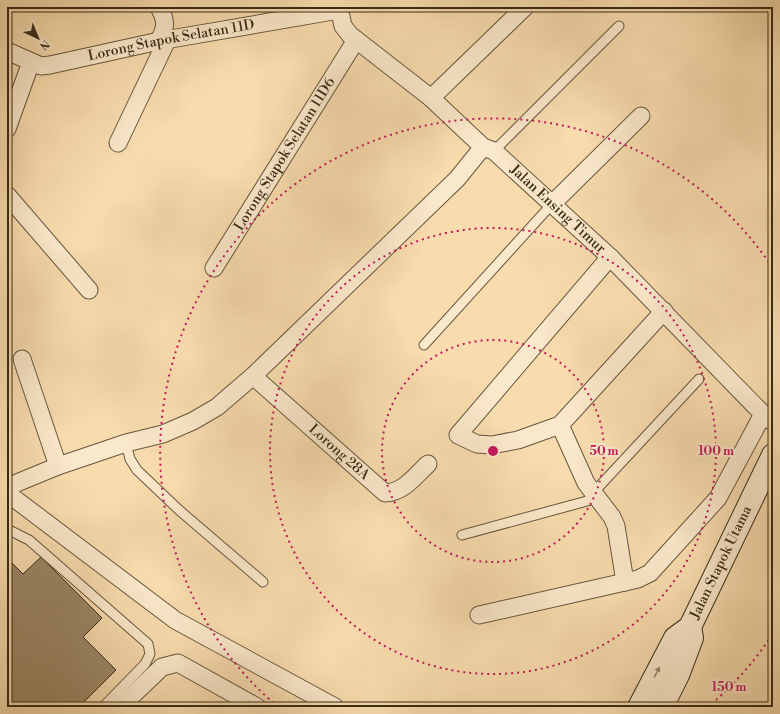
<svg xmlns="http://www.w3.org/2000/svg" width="780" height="714" font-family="'Libre Bodoni',serif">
<rect width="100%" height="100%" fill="#f8dcae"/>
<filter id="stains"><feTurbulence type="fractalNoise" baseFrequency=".005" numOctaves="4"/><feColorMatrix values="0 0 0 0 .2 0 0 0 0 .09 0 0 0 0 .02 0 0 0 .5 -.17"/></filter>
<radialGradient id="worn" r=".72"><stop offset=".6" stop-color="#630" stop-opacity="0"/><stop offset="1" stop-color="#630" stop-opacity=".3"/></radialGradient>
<polygon fill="#9b8766" stroke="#372a17" points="41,557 102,618 83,637 116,670 79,707 10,707 7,704 7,558 23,574"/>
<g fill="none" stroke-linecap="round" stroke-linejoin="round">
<g stroke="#67563d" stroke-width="11">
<g id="service">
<polyline points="494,151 619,26"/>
<polyline points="424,345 552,204"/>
<polyline points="126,443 130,459 137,470 179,510 263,582"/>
<polyline points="594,492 699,379"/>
<polyline points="7,529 29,540 148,644 150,654 145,664 103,707"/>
<polyline points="462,535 598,498"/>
</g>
</g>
<g stroke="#67563d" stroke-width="19">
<g id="minor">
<path id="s1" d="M 339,7 L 343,26 L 350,35 L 431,98 L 483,147 L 494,151 L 610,257 L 763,414 L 773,422"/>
<path d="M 159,41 C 166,27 167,22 159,7"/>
<path id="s2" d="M 7,51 L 41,66 L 50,65 L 159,41 L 339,10"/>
<polyline points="431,98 525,7"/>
<polyline points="7,129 31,62"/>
<polyline points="118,143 167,40"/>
<polyline points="7,195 89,290"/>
<polyline points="552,204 641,116"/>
<polyline points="610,257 458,435 477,444 492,445 518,440 560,425 664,311"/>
<path id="s3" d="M 214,268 L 356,40"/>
<polyline points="22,359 58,466"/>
<path id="s4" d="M 253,376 L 385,493 C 404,492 414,477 428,464"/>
<polyline points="560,425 586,483 612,517 616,526 625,582"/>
<polyline points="7,487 58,466 126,443 163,434 193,421 217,407 253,376 457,179 483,147"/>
<polyline points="7,493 175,620 335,707"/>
<polyline points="479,615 638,579 650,573 718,498 763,414"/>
<polyline points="120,707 162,667 178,663 257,707"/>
</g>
</g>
<g stroke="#372a17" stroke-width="24">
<g id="secondary">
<path id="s5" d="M 639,707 L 675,638 L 690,627 L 773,455"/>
<polyline points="662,707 678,675 692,638 690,627"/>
</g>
</g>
<use href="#service" stroke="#fae8ca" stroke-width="9"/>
<use href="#minor" stroke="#fae8ca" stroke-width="17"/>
<use href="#secondary" stroke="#fae8ca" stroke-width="22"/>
</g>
<defs><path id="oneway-solid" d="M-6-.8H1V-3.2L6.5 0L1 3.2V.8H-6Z"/></defs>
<use fill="#988970" href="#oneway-solid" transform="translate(657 672) rotate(-63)"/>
<g fill="none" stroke="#c2185b" stroke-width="2" stroke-dasharray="2 4">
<circle cx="493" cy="451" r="111"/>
<circle cx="493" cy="451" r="223"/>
<path d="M772 635A334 334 0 0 1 708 707M278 707A334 334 0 1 1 772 267"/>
</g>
<g text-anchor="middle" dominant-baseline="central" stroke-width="4" stroke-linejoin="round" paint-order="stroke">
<g font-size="14" fill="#372a17" stroke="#fae8ca">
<text stroke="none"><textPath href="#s2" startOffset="170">Lorong Stapok Selatan 11D</textPath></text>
<text stroke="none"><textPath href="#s3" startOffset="134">Lorong Stapok Selatan 11D6</textPath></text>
<text stroke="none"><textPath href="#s1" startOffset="303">Jalan Ensing Timur</textPath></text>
<text stroke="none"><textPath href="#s4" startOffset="115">Lorong 28A</textPath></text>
<text stroke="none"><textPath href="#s5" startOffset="168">Jalan Stapok Utama</textPath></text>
</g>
</g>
<circle cx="493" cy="451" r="6" fill="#c2185b" stroke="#fae8ca" stroke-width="2"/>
<g font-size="12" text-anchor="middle" font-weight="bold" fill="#c2185b" stroke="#fae8ca" stroke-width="4" stroke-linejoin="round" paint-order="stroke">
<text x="604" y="455">50 m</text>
<text x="716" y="455">100 m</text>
<text x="729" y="691">150 m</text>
</g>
<rect width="780" height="714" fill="none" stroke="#f8dcae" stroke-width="24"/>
<rect x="8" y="8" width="764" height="698" fill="none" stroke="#372a17" stroke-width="2"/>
<rect x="12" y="12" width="756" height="690" fill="none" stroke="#372a17"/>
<g transform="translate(38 38) rotate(136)" stroke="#fae8ca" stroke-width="3" paint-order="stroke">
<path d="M0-3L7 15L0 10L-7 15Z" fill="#372a17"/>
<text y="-6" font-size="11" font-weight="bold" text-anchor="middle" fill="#372a17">N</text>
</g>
<rect width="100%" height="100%" filter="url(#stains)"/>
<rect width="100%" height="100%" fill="url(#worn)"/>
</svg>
